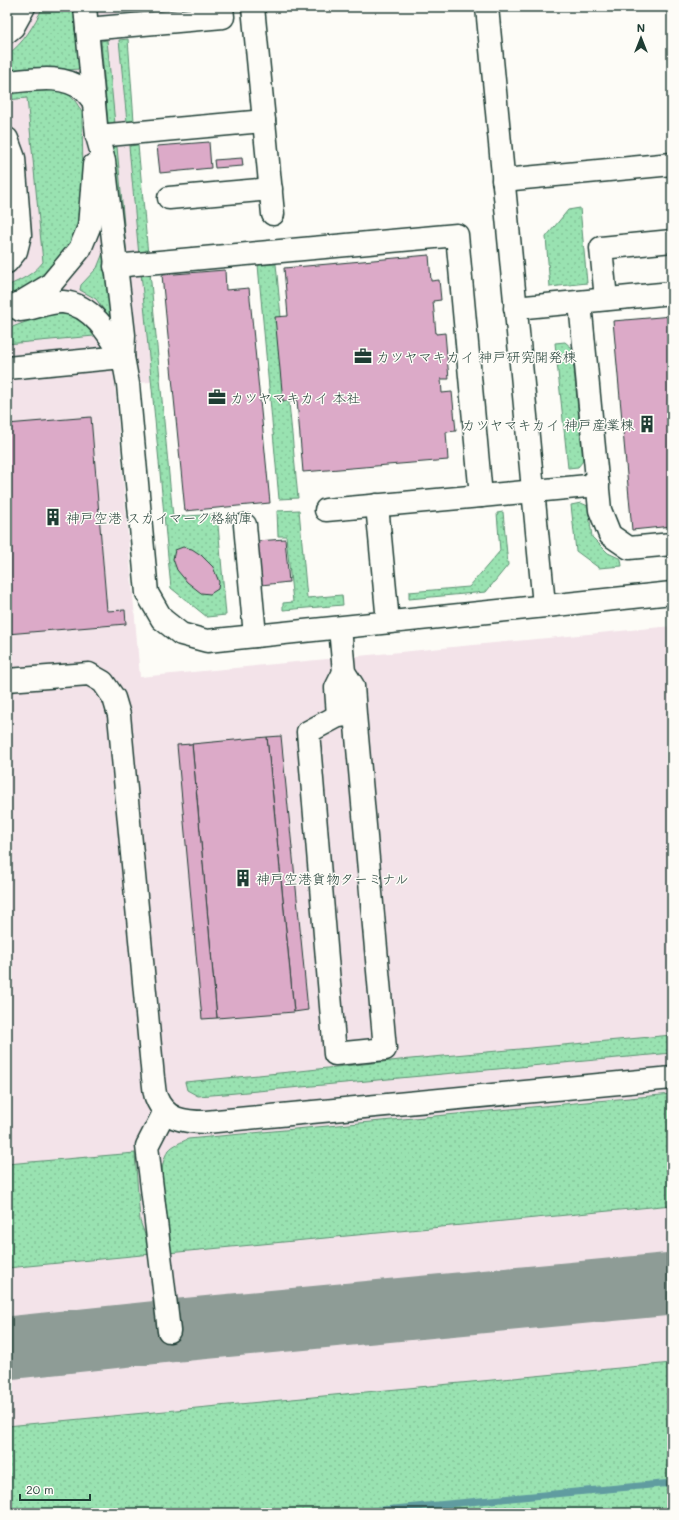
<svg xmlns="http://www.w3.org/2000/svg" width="679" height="1520" font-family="Mali,'Klee One',sans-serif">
<defs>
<pattern id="grass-dots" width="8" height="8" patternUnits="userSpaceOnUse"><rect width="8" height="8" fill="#99e2b1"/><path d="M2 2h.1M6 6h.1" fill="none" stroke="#83c399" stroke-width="1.8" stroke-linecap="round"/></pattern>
</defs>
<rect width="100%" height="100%" fill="#fdfcf7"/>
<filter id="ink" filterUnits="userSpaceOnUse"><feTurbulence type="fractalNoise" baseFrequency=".025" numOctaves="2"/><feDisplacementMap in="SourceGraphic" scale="8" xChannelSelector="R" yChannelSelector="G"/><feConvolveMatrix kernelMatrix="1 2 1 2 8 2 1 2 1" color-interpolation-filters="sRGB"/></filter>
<g filter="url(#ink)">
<polygon fill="#f3e3e9" points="7,7 116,7 151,382 115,385 140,677 672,626 672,1513 7,1513"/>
<g fill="url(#grass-dots)" stroke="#5c9072">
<path d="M 43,7 L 74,7 L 79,69 L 7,75 L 7,55 C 24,43 34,25 43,7 Z"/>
<polygon points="128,39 134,121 127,122 119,40"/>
<polygon points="107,40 115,124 108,124 101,41"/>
<path d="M 41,85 C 62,91 72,91 82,113 L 83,178 L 80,232 L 56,269 L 21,291 L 7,296 L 7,286 C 21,280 34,274 43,262 L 27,98 L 7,100 L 7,88 Z"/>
<polygon points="138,145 148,255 139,256 129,146"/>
<polygon points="110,147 117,147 127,258 122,259"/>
<polygon points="580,208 587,283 550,287 546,237 568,210"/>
<polygon points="105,248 114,324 96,299 80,290 81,285 97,268"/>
<polygon points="276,264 298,498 279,499 258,265"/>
<polygon points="150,272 173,517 217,514 226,615 207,617 171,588 141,273"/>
<path d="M 47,314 C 74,313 77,315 94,336 L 7,344 L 7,329 Z"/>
<polygon points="565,342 572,348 583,461 578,467 568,468 555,343"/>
<polygon points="581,503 588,506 592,537 608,553 621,559 622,566 599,568 576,551 571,505"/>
<polygon points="299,510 307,598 342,595 343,605 283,610 283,603 293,602 286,536 278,536 277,511"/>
<polygon points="503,512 508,565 486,592 409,599 409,592 469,587 500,551 497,513"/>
<polygon points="672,1035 672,1053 225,1094 198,1096 187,1090 185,1082 300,1071 400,1060"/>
<path d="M 672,1094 L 672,1205 L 168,1253 C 165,1230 154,1166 169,1150 C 173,1145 182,1142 188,1139 Z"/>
<polygon points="135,1153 140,1221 152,1254 7,1268 7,1164"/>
<polygon points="672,1363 672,1513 7,1513 7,1426"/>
</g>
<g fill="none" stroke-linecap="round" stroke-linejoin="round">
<polyline stroke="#609ca0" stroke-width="7" points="351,1513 672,1483"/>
<polyline stroke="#8e9c96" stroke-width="63" points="7,1348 169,1331 672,1284"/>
</g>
<g fill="#dcaac8" stroke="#1f3d34">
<polygon points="209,142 211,168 160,173 157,146"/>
<polygon points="242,158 243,166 215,168 214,160"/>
<polygon points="429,255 431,281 439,280 441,300 433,301 436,334 445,333 449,379 441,379 442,393 452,392 456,431 446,432 448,460 303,472 297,400 283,401 275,317 288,316 284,268"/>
<polygon points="225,270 226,290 249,288 270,503 185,511 162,275"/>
<polygon points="672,316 672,526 632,530 613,321"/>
<polygon points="91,417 107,611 125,610 126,624 7,634 7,424"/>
<polygon points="285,539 289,582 261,585 257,541"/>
<polygon points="183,547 192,549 201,555 213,567 219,582 218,589 210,594 201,593 187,582 177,570 173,559 175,550"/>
<polygon points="281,736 308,1010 294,1012 267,737"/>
<polygon points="267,737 294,1012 217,1018 192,744"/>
<polygon points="192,744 217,1018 202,1019 177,745"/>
</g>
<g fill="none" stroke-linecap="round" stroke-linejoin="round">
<g stroke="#1f3d34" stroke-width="25">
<g id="minor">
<polyline points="85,7 97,136 104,161 124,335 123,357 128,384 147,593 162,619 181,634 207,641 672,593"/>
<polyline points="253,7 273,214"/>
<polyline points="487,7 544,605"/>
<polyline points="87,29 223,17 222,7"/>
<polyline points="7,32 13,27 24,7"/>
<path d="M 7,82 C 33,80 61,73 84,90 C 87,93 91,98 94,102"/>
<polyline points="97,136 264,121"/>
<polyline points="7,139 14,158 20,235 16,251 7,262"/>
<polyline points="503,180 672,164"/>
<polyline points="169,198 271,189"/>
<polyline points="115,266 457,235 481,496 326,510"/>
<polyline points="606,299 601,248 672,241"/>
<polyline points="580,303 600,510 610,535 629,548 672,544"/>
<polyline points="7,308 20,303 50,285 80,249 89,227 94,165"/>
<polyline points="515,308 672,293"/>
<path d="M 20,310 C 33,309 50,301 63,302 C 91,304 110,335 123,357"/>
<polyline points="7,368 123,357"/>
<polyline points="481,496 598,485"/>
<polyline points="377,505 388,622"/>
<polyline points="245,525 255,636"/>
<polyline points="340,628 344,672 353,686 355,714 385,1049 335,1054 308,732 338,716 355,714"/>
<path d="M 7,680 L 89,674 L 103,682 L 114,698 L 119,715 L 153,1078 C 154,1084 154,1092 156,1097 C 165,1120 184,1122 206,1122 L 672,1078"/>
<polyline points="338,716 336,688 344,672"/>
<polyline points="165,1111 147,1146 169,1331"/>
</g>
</g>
<use href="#minor" stroke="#fdfcf7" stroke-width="22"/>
<polyline stroke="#1f3d34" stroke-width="1" points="7,27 8,7"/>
</g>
</g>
<defs>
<g id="office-bare" transform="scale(1.38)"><path d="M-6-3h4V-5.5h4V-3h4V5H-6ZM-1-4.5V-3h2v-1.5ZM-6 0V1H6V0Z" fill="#1f3d34" stroke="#fdfcf7" stroke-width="2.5" paint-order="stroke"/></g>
<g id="building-bare" transform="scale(1.38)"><path d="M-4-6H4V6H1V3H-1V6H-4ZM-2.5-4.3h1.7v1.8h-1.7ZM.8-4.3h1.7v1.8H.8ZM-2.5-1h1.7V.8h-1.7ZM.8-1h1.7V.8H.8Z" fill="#1f3d34" stroke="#fdfcf7" stroke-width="2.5" paint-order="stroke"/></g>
</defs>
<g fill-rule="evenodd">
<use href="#office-bare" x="363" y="356"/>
<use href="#office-bare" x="217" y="397"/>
<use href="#building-bare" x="647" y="424"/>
<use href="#building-bare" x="53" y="517"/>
<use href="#building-bare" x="243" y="878"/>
</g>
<g text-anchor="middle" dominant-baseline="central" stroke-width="3" stroke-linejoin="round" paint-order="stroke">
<g font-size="14" fill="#1f3d34" stroke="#fdfcf7" text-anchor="start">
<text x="376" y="356">カツヤマキカイ 神戸研究開発棟</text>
<text x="230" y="397">カツヤマキカイ 本社</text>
<text x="634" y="424" text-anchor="end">カツヤマキカイ 神戸産業棟</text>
<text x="66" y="517">神戸空港 スカイマーク格納庫</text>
<text x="256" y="878">神戸空港貨物ターミナル</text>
</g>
</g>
<rect width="679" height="1520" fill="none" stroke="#fdfcf7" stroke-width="24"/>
<rect x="12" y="12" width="655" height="1496" fill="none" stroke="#1f3d34" stroke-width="1.5" filter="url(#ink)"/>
<g transform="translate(641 38)" stroke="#fdfcf7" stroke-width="3" paint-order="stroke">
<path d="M0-3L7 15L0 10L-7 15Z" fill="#1f3d34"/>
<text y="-6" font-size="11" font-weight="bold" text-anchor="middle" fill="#1f3d34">N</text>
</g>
<path d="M20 1494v6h70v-6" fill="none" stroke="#1f3d34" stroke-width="2"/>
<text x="26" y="1494" font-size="12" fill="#1f3d34" stroke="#fdfcf7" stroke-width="3" paint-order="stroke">20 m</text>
</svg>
